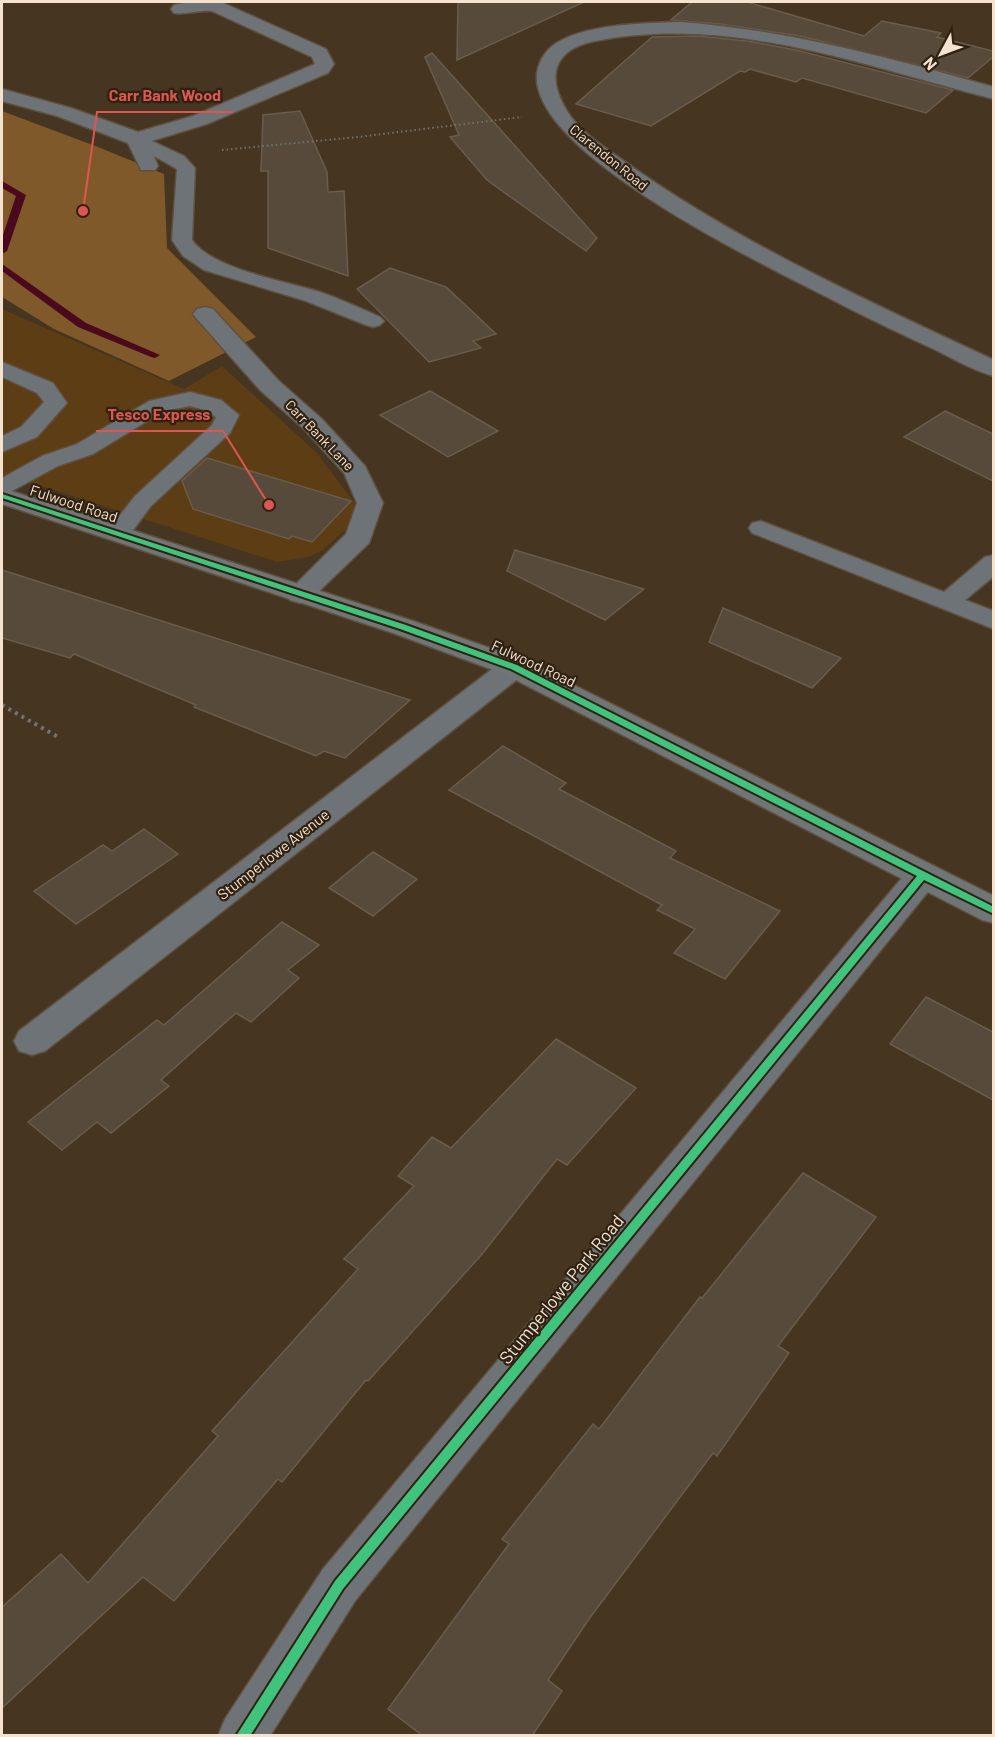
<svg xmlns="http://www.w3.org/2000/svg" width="995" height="1737" font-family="Barlow,sans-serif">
<rect width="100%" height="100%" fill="#453521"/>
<polygon fill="#5d3d13" points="2,309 184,389 222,366 317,453 356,505 348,527 323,550 309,557 277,562 35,484 2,478"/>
<polygon fill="#80592b" points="2,111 98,147 164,174 167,248 256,337 169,381 54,329 2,297"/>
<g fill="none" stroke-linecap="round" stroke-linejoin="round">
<g fill="#4a091c" fill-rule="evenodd">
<polygon points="2,181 26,195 7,251 2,254 2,238 16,196 2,188"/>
<polygon points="2,264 86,323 160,355 155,358 151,357 78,327 2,271"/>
</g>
</g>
<g fill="#574a3a" stroke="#6a5c4c" stroke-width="1.5">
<polygon points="458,2 584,2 457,60"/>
<polygon points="692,2 747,2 864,36 882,21 941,33 937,37 993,51 993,57 968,78 800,36 720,24 671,20"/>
<polygon points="697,36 747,41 796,50 953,90 926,113 802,78 796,82 750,69 745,72 740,71 651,126 576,104 652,37"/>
<polygon points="432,53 597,238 586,251 487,180 450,137 459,135 425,57"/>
<polygon points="300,111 327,172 328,192 344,191 348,276 268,248 268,171 261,171 263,115"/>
<polygon points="390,268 446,287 496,334 473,341 481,348 429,362 357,289"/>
<polygon points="430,391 498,431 448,457 380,415"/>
<polygon points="945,411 993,434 993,481 904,437"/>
<polygon points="207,458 351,501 312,542 292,536 289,539 193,509 182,481"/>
<polygon points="515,550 644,589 605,620 507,571"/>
<polygon points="2,570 410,700 345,758 324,751 316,756 194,707 196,705 74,654 70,658 2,638"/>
<polygon points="723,608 841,658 812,688 709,642"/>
<polygon points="503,746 566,783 559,789 676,851 670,858 780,911 725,979 674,953 695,929 657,910 662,905 449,790"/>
<polygon points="144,829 178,854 76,924 34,891 103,845 112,851"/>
<polygon points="373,852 417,879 373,916 329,888"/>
<polygon points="282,922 319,945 288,970 299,978 251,1022 236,1013 161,1080 169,1086 111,1133 97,1122 62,1150 28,1122 157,1020 164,1025"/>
<polygon points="926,997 993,1032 993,1100 890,1044"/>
<polygon points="556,1039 636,1088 567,1165 557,1159 483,1253 368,1381 366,1380 282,1482 278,1479 174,1601 143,1577 2,1708 2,1607 61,1554 88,1583 218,1436 212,1431 358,1269 344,1259 414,1186 398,1176 432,1137 451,1148"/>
<polygon points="803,1173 876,1217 778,1346 789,1353 717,1456 713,1453 589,1619 548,1680 562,1691 532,1736 423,1736 388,1709 509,1544 502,1539 593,1424 599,1429 700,1297 702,1298"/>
</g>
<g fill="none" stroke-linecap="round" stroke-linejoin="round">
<g stroke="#5f503f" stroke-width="3">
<g id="lane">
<path d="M 137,134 L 184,156 L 195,168 L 192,240 C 212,269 285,281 320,292 C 340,299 360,308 380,317 L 384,321 L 380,325 L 373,327 L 366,325 L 306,301 L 204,270 L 183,256 L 172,240 L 177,169 L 131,143 L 128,139 L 131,135 Z"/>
<polygon points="2,362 53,383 67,403 37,437 2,452 2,436 21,427 44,402 37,393 2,377"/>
<polygon points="190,392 221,400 239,415 230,433 151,506 128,537 119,539 110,537 107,532 135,496 212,425 216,417 205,410 190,406 164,411 93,454 58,466 10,492 2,494 2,478 42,456 77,444 149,401"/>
<polygon points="761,521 944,592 985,557 994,555 994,576 965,600 994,611 994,629 752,533 749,528 752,523"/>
</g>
</g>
<g stroke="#5f503f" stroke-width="3">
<g id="street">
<path d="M 189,2 L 221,2 L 326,49 L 334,64 L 328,73 L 207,124 L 148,142 L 158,166 L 155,170 L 141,170 L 128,143 L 57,116 L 2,101 L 2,89 L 71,108 L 138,132 L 193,116 L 315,64 L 312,57 L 212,11 C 199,10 184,15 174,13 L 171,9 L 174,5 Z"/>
<path d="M 680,22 C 788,30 890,58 994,87 L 994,99 C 863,66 732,14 595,41 C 555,49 545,75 567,111 C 581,134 609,150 631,166 C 743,245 870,302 994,360 L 994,376 C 975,371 957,361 940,352 C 901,334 863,316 825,296 C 763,264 528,152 537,73 C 539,59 548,47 560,41 C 591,24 645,23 680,22 Z"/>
<polygon points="205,307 213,309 279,381 322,419 365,466 383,503 369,543 310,600 300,603 290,600 286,594 346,534 357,503 344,473 304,429 261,391 197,319 193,314 197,309"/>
<polygon points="514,658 524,660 529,667 524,674 45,1051 32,1055 19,1051 14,1041 19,1031 504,660"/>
<polygon points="923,863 935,867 940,875 935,883 355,1601 270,1736 218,1736 225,1719 323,1569 911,867"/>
</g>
</g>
<g stroke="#5f503f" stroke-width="3">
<polygon id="secondary" points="2,488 413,621 524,660 994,896 994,923 982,920 504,674 393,633 2,504"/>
</g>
<polyline stroke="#747270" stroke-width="2" stroke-dasharray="1.5 3" stroke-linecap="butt" points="222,150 358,137 522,117"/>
<polyline stroke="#747270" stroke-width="4" stroke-dasharray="3 4.5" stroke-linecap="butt" points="2,705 58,737"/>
<use href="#lane" fill="#6e7377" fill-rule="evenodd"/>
<use href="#street" fill="#6e7377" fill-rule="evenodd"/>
<use href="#secondary" fill="#707576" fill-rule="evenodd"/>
<g stroke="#2f2212" stroke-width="4">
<polygon id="cycleway" points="2,494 406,625 517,665 994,907 994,914 924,880 343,1589 250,1736 236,1736 335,1581 917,876 511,669 400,629 2,498"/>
</g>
<use href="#cycleway" fill="#40c37c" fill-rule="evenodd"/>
</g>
<g text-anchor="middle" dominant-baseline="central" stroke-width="4.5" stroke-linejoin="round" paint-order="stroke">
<g font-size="14" fill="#f5e2cf" stroke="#2f2212">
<text transform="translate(609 157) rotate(39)">Clarendon Road</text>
<text transform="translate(320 435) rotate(46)">Carr Bank Lane</text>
</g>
<g font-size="15" fill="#f5e2cf" stroke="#2f2212">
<text transform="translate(74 503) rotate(18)">Fulwood Road</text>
<text transform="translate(534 663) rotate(25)">Fulwood Road</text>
<text transform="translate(273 854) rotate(-38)">Stumperlowe Avenue</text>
</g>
<g font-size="18" fill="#f5e2cf" stroke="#2f2212">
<text transform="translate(561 1289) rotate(-51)">Stumperlowe Park Road</text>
</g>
</g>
<path fill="none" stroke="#de5652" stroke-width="2" d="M83 211L97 112H233M269 505L223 431H96"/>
<g fill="#de5652" stroke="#2f2212" stroke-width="2">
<circle cx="83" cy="211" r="6"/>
<circle cx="269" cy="505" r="6"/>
</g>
<g font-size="16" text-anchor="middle" font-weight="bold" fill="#de5652" stroke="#2f2212" stroke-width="4.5" stroke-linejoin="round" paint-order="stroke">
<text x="165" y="101">Carr Bank Wood</text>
<text x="159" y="420">Tesco Express</text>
</g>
<rect width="995" height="1737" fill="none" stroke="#f5e2cf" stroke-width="6"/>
<g transform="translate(941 54) rotate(229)" stroke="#2f2212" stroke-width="4.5" paint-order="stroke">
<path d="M0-4.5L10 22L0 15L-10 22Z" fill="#f5e2cf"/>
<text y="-9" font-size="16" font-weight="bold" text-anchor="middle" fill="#f5e2cf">N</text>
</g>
</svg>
